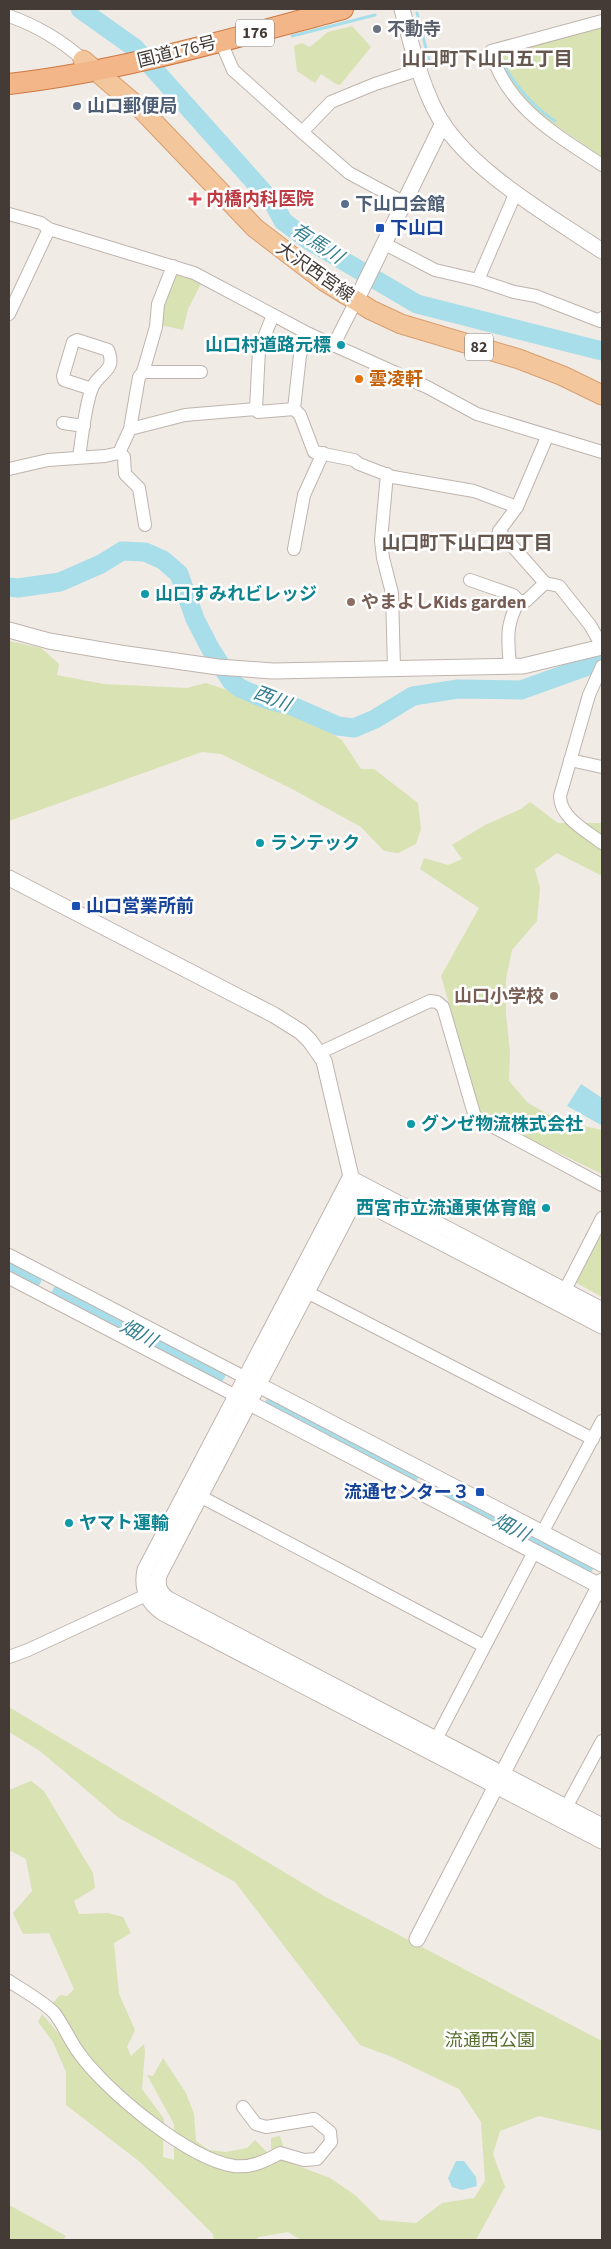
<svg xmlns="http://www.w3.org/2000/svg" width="611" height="2249" font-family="'Source Sans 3','Noto Sans JP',sans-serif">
<rect width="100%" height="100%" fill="#f1ebe6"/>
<g fill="#d8e2b3">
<polygon points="602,25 602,157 531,108 511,85 496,53"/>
<polygon points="352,26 371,47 340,85 336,84 321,74 315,83 297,71 294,46 302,43 310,47 328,32"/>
<polygon points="174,272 202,282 188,309 183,330 160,325 161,304"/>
<polygon points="9,641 41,648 59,664 57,675 103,684 187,688 206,683 239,694 258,704 316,724 342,740 361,769 374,769 418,803 421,829 416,844 398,853 384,851 361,827 292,789 221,754 202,752 9,821"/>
<polygon points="530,802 558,823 602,823 602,876 557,853 535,869 540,888 537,921 512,950 506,979 506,1014 510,1052 509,1081 528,1103 560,1121 602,1130 602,1174 481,1115 441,976 479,908 420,869 424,858 448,865 462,859 452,845 485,825 521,809"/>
<polygon points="602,1227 602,1297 573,1281"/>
<polygon points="9,1707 324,1896 602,2041 602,2131 539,2116 500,2131 493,2154 505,2187 476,2240 301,2240 288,2232 259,2237 255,2240 214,2240 213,2234 140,2162 66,2105 66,2072 53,2042 38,2022 42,2014 72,2049 50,2006 60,1995 67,1996 74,1989 49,1933 23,1934 13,1913 32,1891 26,1859 9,1850 9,1790 31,1781 44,1791 93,1873 95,1888 74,1901 79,1914 108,1913 123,1917 131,1933 114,1943 119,1994 135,2030 127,2047 131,2056 144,2044 145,2052 142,2089 164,2119 163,2157 174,2160 174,2124 147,2075 153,2076 163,2058 186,2093 194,2114 196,2141 209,2150 226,2152 247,2148 255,2140 268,2153 271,2151 271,2138 280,2136 288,2162 330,2178 355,2195 380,2220 416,2223 442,2203 474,2198 485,2181 481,2122 459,2089 392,2057 360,2045 235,1882 119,1818 40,1751 9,1732"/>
<polygon points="9,2205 66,2236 63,2240 9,2240"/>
</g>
<g fill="#a8dee9">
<polygon points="581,1084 602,1098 601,1125 567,1106"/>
<polygon points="456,2161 464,2161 476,2177 477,2186 462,2190 452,2187 448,2178"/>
</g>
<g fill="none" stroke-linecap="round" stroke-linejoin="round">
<g stroke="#a8dee9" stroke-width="3">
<polyline points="417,13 430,64"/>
<polyline points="292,36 375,15"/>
<path d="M 503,64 C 516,86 533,107 555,121"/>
</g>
<g stroke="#a8dee9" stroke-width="19">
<polyline points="80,9 135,48 274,204 283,221 308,240 417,304 602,351"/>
<polyline points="9,587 18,588 60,582 101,564 122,551 145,552 163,560 179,574 195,619 210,648 231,681 240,688 265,699 292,706 338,726 354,728 375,719 413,696 458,689 521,690 602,661"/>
<polyline points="9,1266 32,1279"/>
<polyline points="61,1294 216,1374"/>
<polyline points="274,1405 409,1475"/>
<polyline points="438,1491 584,1566"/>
</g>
<g stroke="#bfb4ad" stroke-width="14">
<g id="minor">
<path d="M 9,16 C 35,25 63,41 83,60"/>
<path d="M 602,21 L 491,51 C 506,107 557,135 602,165"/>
<polyline points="221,42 233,70 302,132 349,173 405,203"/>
<polyline points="302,132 331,102 375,84 418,70"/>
<polyline points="9,214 41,223 49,229 194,273 309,334 427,387 477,414 602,452"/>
<polyline points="385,244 435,270 478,280 514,292 536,296 600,321 602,318"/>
<polyline points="478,280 516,192"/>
<polyline points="9,314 49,229"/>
<polyline points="309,334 300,355 294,409 300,415 314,452 354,460 359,464 393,477 474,491 517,507 547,437"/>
<polyline points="333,346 356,301"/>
<polyline points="143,372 201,372"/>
<polyline points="256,409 259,350 273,315"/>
<polyline points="63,423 84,426"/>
<polyline points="130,429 139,377 143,372 156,327 158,304 173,266"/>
<polyline points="119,453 124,457 125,474 139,488 145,525"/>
<path d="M 79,457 C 82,438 85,405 92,388 C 100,371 117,371 108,350 L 77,340 L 73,342 L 63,376 L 64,380 L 92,389"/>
<polyline points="9,469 48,460 105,456 119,453 130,429 185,415 256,409 258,412 294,409"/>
<polyline points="387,474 381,540 383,558 392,593 394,669"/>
<polyline points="294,549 304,495 323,453"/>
<polyline points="470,580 513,595 519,601"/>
<polyline points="545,583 559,586 590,625 602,646"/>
<path d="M 510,666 C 508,640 505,625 519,601 L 526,601 L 545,583 L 499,531 L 517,507"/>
<path d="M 602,666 L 589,695 L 560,796 C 560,818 587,831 602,843"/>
<polyline points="570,760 602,767"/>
<polyline points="319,1053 430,1001 437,1002 443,1007 475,1117 602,1185"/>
<polyline points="9,1255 246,1378"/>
<polyline points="9,1278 236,1396"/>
<polyline points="299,1288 593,1439"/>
<polyline points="565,1290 602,1218"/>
<polyline points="192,1492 484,1646"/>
<polyline points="542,1533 602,1421"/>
<polyline points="9,1657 28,1650 155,1591"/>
<polyline points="432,1747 534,1552"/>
<polyline points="562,1815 602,1741"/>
<path d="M 9,1981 C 22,1990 46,2003 55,2014 C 64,2026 70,2041 79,2053 C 106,2091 188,2159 234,2166 C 251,2168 266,2161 280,2153 L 304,2160 L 317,2159 L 331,2142 L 330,2132 L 314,2119 L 266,2127 L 256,2124 L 243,2107"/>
</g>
</g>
<g stroke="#bfb4ad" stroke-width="17">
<g id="tertiary">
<path d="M 402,9 C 411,43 419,78 435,110 C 464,168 549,215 602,251"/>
<polyline points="356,301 443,123"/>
<polyline points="9,630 49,641 120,653 218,667 273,671 523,666 602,647"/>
<path d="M 9,878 L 274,1015 L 301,1032 L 310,1041 L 324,1061 L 356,1198 L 159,1575 C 157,1586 159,1592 168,1599 L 602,1826"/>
<polyline points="356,1198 602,1326"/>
<path d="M 602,1310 L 350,1178 L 145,1570 C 141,1589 147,1602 163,1613 L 602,1841"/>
<polyline points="251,1381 602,1564"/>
<polyline points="242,1399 602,1587"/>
<polyline points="417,1939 602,1581"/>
</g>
</g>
<g stroke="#d89e6e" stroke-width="21">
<polyline id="primary" points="83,60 143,111 255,228 324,281 371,310 401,324 519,359 563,376 602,395"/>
</g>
<g stroke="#ce7944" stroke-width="22">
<path id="trunk" d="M 9,84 C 123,71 233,38 343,9"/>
</g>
<use href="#minor" stroke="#fff" stroke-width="12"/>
<use href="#tertiary" stroke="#fff" stroke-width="15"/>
<use href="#primary" stroke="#f4c69c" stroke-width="19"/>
<use href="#trunk" stroke="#f2b688" stroke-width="20"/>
</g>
<circle fill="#6b7280" stroke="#fff" stroke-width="2" cx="377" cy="29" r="5"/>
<g fill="#5c6f8a" stroke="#fff" stroke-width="2">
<circle cx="77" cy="106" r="5"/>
<circle cx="345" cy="204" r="5"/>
</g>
<path fill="#e0444e" stroke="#fff" stroke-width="2" d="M192.5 191.5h5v5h5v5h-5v5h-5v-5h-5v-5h5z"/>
<g fill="#1a4fb4" stroke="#fff" stroke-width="2">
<rect x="375" y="223" width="10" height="10" rx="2.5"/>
<rect x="71" y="901" width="10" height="10" rx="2.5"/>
<rect x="475" y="1487" width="10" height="10" rx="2.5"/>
</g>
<g fill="#0f9aa8" stroke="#fff" stroke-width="2">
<circle cx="341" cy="345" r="5"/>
<circle cx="145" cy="594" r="5"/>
<circle cx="260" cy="843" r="5"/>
<circle cx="411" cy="1124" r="5"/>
<circle cx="546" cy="1208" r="5"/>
<circle cx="69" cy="1523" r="5"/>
</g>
<circle fill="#e8710a" stroke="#fff" stroke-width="2" cx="359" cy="379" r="5"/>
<g fill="#8d6e63" stroke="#fff" stroke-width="2">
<circle cx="351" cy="602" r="5"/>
<circle cx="554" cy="996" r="5"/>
</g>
<g text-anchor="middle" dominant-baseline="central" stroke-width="5" stroke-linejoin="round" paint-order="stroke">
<g fill="#fff" stroke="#7c7672" stroke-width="1">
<rect x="236" y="19.5" width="38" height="27" rx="4"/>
<rect x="465" y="333.5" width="28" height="27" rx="4"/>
</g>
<g font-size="16" font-weight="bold" fill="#443b36">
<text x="255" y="33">176</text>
<text x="479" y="347">82</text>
</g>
<g font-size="18" font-weight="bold" fill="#5b616d" stroke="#fff" text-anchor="start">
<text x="387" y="29">不動寺</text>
</g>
<g font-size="18" fill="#443b36" stroke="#fff">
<text transform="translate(177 52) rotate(-14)">国道176号</text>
<text transform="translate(315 272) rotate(35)">大沢西宮線</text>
</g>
<g font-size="18" font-weight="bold" fill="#4e5e75" stroke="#fff" text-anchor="start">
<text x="87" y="106">山口郵便局</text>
<text x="355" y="204">下山口会館</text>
</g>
<g font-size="18" font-weight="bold" fill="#be3a42" stroke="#fff" text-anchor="start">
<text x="206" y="199">内橋内科医院</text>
</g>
<g font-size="18" font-weight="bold" fill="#164399" stroke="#fff" text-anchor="start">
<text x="390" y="228">下山口</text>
<text x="86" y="906">山口営業所前</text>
<text x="470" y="1492" text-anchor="end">流通センター３</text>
</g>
<g font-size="18" font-weight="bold" fill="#0d838f" stroke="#fff" text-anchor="start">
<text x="331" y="345" text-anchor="end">山口村道路元標</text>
<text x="155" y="594">山口すみれビレッジ</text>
<text x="270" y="843">ランテック</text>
<text x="421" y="1124">グンゼ物流株式会社</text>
<text x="536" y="1208" text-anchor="end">西宮市立流通東体育館</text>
<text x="79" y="1523">ヤマト運輸</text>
</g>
<g font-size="18" font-weight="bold" fill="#c56008" stroke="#fff" text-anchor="start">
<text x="369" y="379">雲凌軒</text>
</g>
<g font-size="18" font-weight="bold" fill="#785e54" stroke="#fff" text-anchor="start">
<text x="361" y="602">やまよしKids garden</text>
<text x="544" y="996" text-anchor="end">山口小学校</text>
</g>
<g font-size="18" fill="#576f2f" stroke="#fff">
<text x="490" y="2040">流通西公園</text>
</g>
<g font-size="19" font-weight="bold" fill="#65564e" stroke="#fff">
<text x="487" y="59">山口町下山口五丁目</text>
<text x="467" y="543">山口町下山口四丁目</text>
</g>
<g font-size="19" font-style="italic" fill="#347f8f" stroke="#fff">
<text transform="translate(317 244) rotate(33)">有馬川</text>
<text transform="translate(272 699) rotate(21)">西川</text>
<text transform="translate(138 1334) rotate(28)">畑川</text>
<text transform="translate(511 1528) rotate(27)">畑川</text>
</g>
</g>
<rect width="611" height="2249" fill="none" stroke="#443b36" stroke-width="20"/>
</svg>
